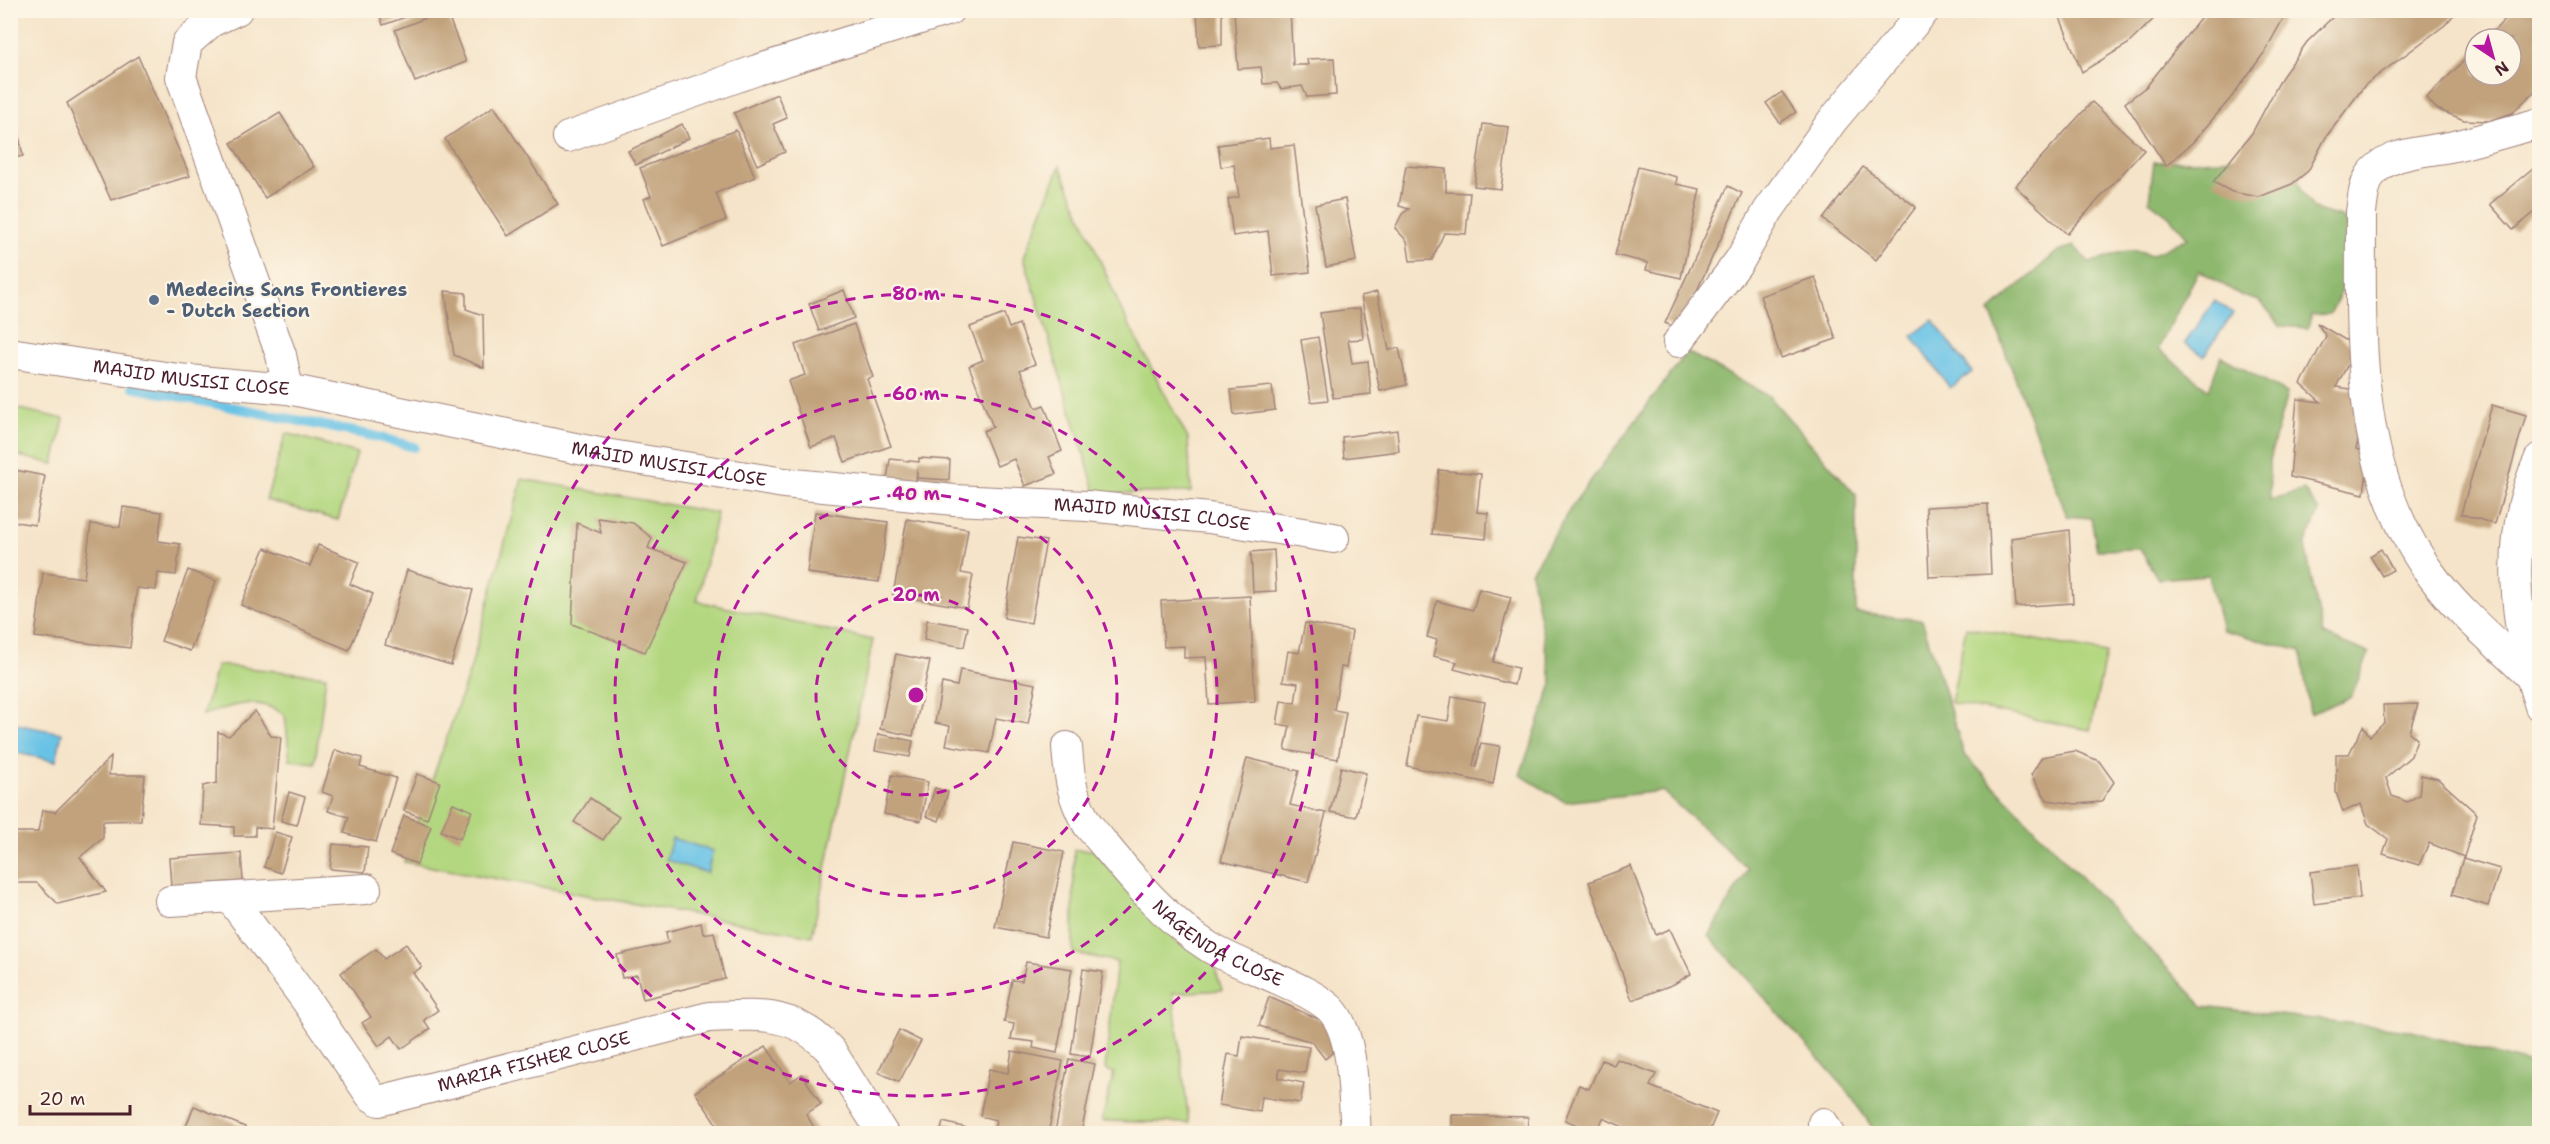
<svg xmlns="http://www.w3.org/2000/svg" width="2550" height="1144" font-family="'Shantell Sans',sans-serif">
<rect width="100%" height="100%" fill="#fcf5e5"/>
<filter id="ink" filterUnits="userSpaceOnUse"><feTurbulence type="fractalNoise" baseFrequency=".0167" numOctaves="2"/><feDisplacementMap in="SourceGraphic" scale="12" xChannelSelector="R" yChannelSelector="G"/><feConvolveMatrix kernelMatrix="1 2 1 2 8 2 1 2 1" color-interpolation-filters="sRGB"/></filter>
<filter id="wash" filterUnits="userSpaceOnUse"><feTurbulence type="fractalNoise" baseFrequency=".008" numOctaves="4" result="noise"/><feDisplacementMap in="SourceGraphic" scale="24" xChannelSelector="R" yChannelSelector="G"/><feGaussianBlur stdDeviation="1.35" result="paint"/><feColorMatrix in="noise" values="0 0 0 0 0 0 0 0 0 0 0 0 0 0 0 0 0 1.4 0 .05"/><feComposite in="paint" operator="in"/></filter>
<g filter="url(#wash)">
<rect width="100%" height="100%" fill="#f5e4c9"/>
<g fill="#b3d780" stroke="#7e7b56" stroke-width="1.5">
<polygon points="1060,166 1120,307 1188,439 1191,492 1096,494 1024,257"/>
<polygon points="11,407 64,419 54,464 15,455 17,448 11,447"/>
<polygon points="286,433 357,453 338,520 266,500"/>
<polygon points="522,479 717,513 697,601 873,640 812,936 404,862 471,667"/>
<polygon points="1966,627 2106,653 2090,730 1951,703"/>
<path d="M 217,665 L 326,676 L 315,763 L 290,760 L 285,715 C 255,695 235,705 203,715 Z"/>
<polygon points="1074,850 1094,850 1176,942 1213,962 1222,990 1173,993 1189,1123 1102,1121 1114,1073 1105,1069 1117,962 1073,953"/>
</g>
<g fill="#8eb86e" stroke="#6c6c4c" stroke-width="1.5">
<path d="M 2274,150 L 2292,163 L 2302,192 L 2314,209 L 2343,218 L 2356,238 L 2355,263 L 2330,314 L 2311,315 L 2308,328 L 2281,326 L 2260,301 L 2242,296 L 2199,270 L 2158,349 L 2209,390 L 2221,356 L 2287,393 L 2269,461 L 2270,500 L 2304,490 L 2319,511 L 2305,546 L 2323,635 L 2369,653 L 2351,697 L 2310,714 L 2301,651 L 2222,630 L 2208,575 L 2158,579 L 2140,549 L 2097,550 L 2091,518 L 2067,516 L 1990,311 L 2058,251 L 2074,246 L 2090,263 C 2108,257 2133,243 2150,256 L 2188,238 L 2169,216 L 2149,201 L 2154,162 L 2218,160 Z"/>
<polygon points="1687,352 1769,396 1856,495 1856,613 1922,620 1964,754 2203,1006 2408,1030 2539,1066 2539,1133 1876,1133 1846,1089 1709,936 1748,869 1662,791 1565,802 1520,775 1552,684 1531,572 1574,503"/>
</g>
<g fill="#68c2e6" stroke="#597088" stroke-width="1.5">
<polygon points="2215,300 2233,313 2204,356 2185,343"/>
<polygon points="1933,320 1972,372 1950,388 1912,336"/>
<polygon points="10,723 62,733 56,761 11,752"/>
<polygon points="672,838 713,851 707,873 666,860"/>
</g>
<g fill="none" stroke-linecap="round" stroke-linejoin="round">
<polyline stroke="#68c2e6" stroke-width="10" points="133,387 374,436 414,447"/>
</g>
<g id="blocks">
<g fill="#c1a27b">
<polygon points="378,10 423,10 423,11 383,25"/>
<polygon points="446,10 466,62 415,82 395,30"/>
<polygon points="1217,10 1222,10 1222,45 1199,46 1197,11"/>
<polygon points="1234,10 1290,10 1293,65 1308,65 1307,59 1334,58 1336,95 1307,97 1302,86 1281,89 1277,83 1263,84 1261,67 1238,69"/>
<polygon points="2057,10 2163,10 2128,44 2082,72"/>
<polygon points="2207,10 2288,10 2264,53 2230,99 2193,142 2166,166 2125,103 2147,86"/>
<polygon points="2340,10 2458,10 2445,25 2365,85 2326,137 2308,171 2292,184 2259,197 2232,192 2213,182 2252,133 2282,77 2307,42"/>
<polygon points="2514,10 2540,10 2540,86 2512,113 2489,121 2464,120 2437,109 2426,98 2475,50 2475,75 2511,75 2511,39 2486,39"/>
<polygon points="138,56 190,176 111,200 67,103"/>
<polygon points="1782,92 1796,112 1780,123 1766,103"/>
<polygon points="777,94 787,118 773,124 785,152 757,165 734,113"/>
<polygon points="2092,102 2144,150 2067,234 2015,186"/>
<polygon points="494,106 558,204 508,236 445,139"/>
<polygon points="14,111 23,156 10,159 10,112"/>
<polygon points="280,113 314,167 265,198 231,143"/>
<polygon points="682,124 689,138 636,165 628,151"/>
<polygon points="1483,124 1509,127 1501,189 1474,186"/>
<polygon points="736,130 755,177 716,193 726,220 663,246 644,199 651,196 640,168"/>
<polygon points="1269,138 1270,148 1294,145 1310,272 1273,276 1268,231 1233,236 1228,199 1239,197 1234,165 1221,167 1218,145"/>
<polygon points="2540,162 2540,208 2513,230 2490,204"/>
<polygon points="1406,166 1446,169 1446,192 1470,193 1466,234 1444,233 1432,260 1410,261 1407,241 1395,228 1402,214 1409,209 1399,206"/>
<polygon points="1638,167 1677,177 1676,184 1700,189 1681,278 1646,270 1648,263 1615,255"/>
<polygon points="1863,167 1916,207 1876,260 1823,219"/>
<polygon points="1728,186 1742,193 1679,329 1665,323"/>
<polygon points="1345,199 1356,261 1326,267 1315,205"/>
<polygon points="1815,277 1836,339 1781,358 1760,296"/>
<polygon points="844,290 854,318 819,331 809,304"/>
<polygon points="445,291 466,293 466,309 483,315 484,368 454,355"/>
<polygon points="1377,292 1389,350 1399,348 1407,385 1380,391 1361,296"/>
<polygon points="1360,308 1363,339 1348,340 1352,363 1368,361 1371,394 1333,398 1320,313"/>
<polygon points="1004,314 1009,328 1019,324 1035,364 1020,370 1036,408 1044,405 1062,451 1049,457 1056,474 1025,486 1014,459 997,466 983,431 993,427 969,366 983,360 970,327"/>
<polygon points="2317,323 2357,347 2336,387 2364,391 2365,441 2358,441 2356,449 2369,454 2364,494 2290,477 2297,399 2321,402 2301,384 2326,336"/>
<polygon points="854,324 873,377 867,379 891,446 845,462 836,438 811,447 788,381 805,375 795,345"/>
<polygon points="1318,337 1328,400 1311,402 1301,340"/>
<polygon points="1272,386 1275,410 1234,415 1231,390"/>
<polygon points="2492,405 2526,415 2495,524 2461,514"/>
<polygon points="1397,430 1399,451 1344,458 1342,437"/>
<polygon points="919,458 950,460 949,480 917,478 917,469 916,483 887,480 890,459 919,462"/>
<polygon points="10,469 45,476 35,525 10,521"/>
<polygon points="1439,470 1481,474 1477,512 1488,513 1486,539 1432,534"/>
<polygon points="1988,504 1991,574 1929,577 1926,507"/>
<polygon points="123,507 162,512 158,541 180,544 176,575 158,573 156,590 137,588 130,648 35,637 43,573 84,578 91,524 120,527"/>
<polygon points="815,512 888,522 879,582 807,573"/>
<polygon points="598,518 633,523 652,538 648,548 687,562 645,652 572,624 577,523 601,533"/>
<polygon points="907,519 968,529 961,573 973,575 967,608 893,595"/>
<polygon points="2069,530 2073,603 2016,607 2011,538"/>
<polygon points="1018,537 1046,541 1031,623 1004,618"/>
<polygon points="318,545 359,562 350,584 373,594 349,650 241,605 265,548 310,566"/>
<polygon points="2381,549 2393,570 2382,576 2370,556"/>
<polygon points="1274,550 1276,591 1253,592 1251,552"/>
<polygon points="188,570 216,581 190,651 161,641"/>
<polygon points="407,570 473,590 451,665 385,645"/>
<polygon points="1479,589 1511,597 1493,662 1518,668 1514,685 1454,669 1457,662 1433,656 1437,640 1427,637 1437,601 1473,610"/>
<polygon points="1250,596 1255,701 1209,704 1206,657 1184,658 1184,646 1164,647 1161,601"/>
<polygon points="927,620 968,627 964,647 924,640"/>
<polygon points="1305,623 1352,631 1346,668 1341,667 1334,710 1346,712 1338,759 1285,750 1290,726 1277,724 1281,701 1295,703 1298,683 1283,681 1288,651 1299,653"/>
<polygon points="896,654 930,661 913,736 880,729"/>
<polygon points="960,670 1036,684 1028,724 996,718 989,753 946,745 950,726 935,723 942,683 957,686"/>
<polygon points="1452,696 1485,702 1473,766 1476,767 1481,743 1500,746 1493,784 1407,766 1416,716 1448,721"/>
<polygon points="2418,704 2409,732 2417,739 2411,756 2386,778 2392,796 2407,802 2419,795 2421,775 2438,779 2477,814 2464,857 2429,843 2419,865 2383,854 2388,839 2368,824 2361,804 2343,812 2336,792 2336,754 2349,754 2363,726 2370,736 2384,723 2383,705"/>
<polygon points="255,711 271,736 281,737 272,829 255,827 255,836 234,836 234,827 201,825 203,786 217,783 218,732 229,736"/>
<polygon points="878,734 913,741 910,757 875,751"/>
<polygon points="335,750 362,758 360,767 396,778 376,842 344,833 349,817 328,811 333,796 322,792"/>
<polygon points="2075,751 2099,761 2114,782 2101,802 2076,804 2047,800 2031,775 2042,757"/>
<polygon points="111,757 109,775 145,775 141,820 103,821 103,838 80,857 106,892 58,904 37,883 10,883 10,832 38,832 42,810 55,812"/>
<polygon points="1247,758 1299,771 1290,805 1326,813 1308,882 1221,861"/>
<polygon points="1341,767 1366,773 1356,817 1330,812"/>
<polygon points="417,774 440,782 427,819 404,811"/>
<polygon points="892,775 928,782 921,821 884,814"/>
<polygon points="935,788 948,792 939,821 926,816"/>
<polygon points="289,792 305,797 297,825 281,821"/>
<polygon points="590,798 619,817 603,840 574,822"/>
<polygon points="453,803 472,811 460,839 441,831"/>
<polygon points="404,816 431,826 417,864 390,854"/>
<polygon points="275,832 292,837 281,873 264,867"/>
<polygon points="1013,842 1064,852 1046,937 995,927"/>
<polygon points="333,844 368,847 365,872 330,869"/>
<polygon points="241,853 243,881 171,886 169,858"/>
<polygon points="2463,858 2500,869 2488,906 2452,895"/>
<polygon points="1631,866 1656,935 1670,929 1691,974 1674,984 1632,1000 1589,882"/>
<polygon points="2357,866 2360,898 2314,904 2310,872"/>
<polygon points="701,923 703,934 714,932 725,979 643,999 637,975 622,978 617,955 668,943 666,932"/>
<polygon points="406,944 422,967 413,973 438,1010 424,1020 430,1029 401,1049 392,1036 379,1046 362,1023 371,1017 341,973 376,949 384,959"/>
<polygon points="1026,962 1072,969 1057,1053 1033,1048 1034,1042 1011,1039 1014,1024 1004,1022 1012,980 1022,981"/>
<polygon points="1083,969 1103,972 1090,1057 1071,1054"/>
<polygon points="1269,997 1325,1022 1339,1047 1325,1059 1312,1042 1259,1026"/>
<polygon points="899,1030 921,1041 899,1082 878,1072"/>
<polygon points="1242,1036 1309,1047 1305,1073 1280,1069 1278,1078 1304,1083 1300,1103 1262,1097 1260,1112 1219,1105 1228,1054 1239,1056"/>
<polygon points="766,1046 790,1082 802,1074 821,1104 806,1114 818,1134 723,1134 695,1092"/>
<polygon points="1012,1051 1063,1061 1048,1134 994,1131 996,1120 980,1116 989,1069 1008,1073"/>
<polygon points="1069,1059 1095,1064 1081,1134 1055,1132"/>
<polygon points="1617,1059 1656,1074 1650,1086 1717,1113 1708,1134 1639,1134 1603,1118 1597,1133 1565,1120 1579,1085 1589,1089 1602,1060 1614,1065"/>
<polygon points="194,1106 245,1127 243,1134 183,1134"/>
<polygon points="1452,1115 1528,1117 1527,1134 1452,1134"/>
<polygon points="943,1122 987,1133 987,1134 940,1134"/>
</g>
</g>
</g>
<g filter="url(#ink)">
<use href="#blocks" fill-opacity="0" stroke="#a0827a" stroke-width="1.5"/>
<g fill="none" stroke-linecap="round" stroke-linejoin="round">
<g stroke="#a0827a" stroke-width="32">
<g id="street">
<polyline points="237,10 211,22 187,43 181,77 281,355 288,389"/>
<polyline points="568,137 757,70 949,10"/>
<polyline points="1678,342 1740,260 1768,211 1832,121 1925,10"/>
<path id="s1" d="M 10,353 L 178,379 L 288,389 L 599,453 L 784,483 L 954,500 L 1087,506 L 1209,518 L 1334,538"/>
<path d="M 2540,458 C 2503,535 2514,627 2540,706"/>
<path d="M 2529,675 C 2500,646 2465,618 2439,585 C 2353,478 2361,342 2361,212 C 2363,200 2363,187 2370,176 C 2388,150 2432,152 2459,145 C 2486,138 2513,130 2540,123"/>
<path id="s2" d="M 1067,747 C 1069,776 1072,799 1088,825 C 1125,869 1160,916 1209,947 C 1238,966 1316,989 1334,1013 C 1355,1041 1353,1099 1356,1134"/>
<path id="s3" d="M 231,899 L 306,1000 L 371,1096 L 379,1101 L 709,1017 C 759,1015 794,1010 831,1051 L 883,1134"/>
<polyline points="170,901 366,889"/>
<polyline points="1823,1123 1829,1134"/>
</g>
</g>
<use href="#street" stroke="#fff" stroke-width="30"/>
</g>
</g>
<g fill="none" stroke="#b5179e" stroke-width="3" stroke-dasharray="10 8">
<circle cx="916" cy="695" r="100"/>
<circle cx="916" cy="695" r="201"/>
<circle cx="916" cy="695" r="301"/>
<circle cx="916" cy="695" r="401"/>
</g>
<circle fill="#5c6f8a" stroke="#fcf5e5" stroke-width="2" cx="154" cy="300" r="6"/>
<g text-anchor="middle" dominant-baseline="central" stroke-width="4.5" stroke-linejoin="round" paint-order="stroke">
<g font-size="18" font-weight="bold" fill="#4e5e75" stroke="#fcf5e5" text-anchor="start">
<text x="166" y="290">Medecins Sans Frontieres<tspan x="166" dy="21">- Dutch Section</tspan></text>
</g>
<g font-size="18" fill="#4a1f2b" stroke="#fcf5e5">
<text stroke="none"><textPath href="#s1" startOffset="183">MAJID MUSISI CLOSE</textPath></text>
<text stroke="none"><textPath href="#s1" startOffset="669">MAJID MUSISI CLOSE</textPath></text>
<text stroke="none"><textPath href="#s1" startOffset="1155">MAJID MUSISI CLOSE</textPath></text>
<text stroke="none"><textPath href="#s2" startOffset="260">NAGENDA CLOSE</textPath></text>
<text stroke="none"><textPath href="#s3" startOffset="411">MARIA FISHER CLOSE</textPath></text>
</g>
</g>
<circle cx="916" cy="695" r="9" fill="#b5179e" stroke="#fcf5e5" stroke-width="3"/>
<g font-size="18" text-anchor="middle" font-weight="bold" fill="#b5179e" stroke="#fcf5e5" stroke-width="4.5" stroke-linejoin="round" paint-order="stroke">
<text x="916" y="300">80 m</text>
<text x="916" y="400">60 m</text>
<text x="916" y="500">40 m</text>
<text x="916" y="601">20 m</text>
</g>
<rect width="2550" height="1144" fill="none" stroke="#fcf5e5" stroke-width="36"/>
<g transform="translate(2493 57) rotate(144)"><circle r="28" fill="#fcf5e5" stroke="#b59f9b" stroke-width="1.5"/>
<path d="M0-4.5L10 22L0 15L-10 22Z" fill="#b5179e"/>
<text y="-9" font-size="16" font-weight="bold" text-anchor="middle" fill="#4a1f2b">N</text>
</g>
<path d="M30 1105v9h100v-9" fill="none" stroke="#4a1f2b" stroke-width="3"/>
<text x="39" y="1105" font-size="18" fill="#4a1f2b" stroke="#fcf5e5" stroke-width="4.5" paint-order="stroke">20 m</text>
</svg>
